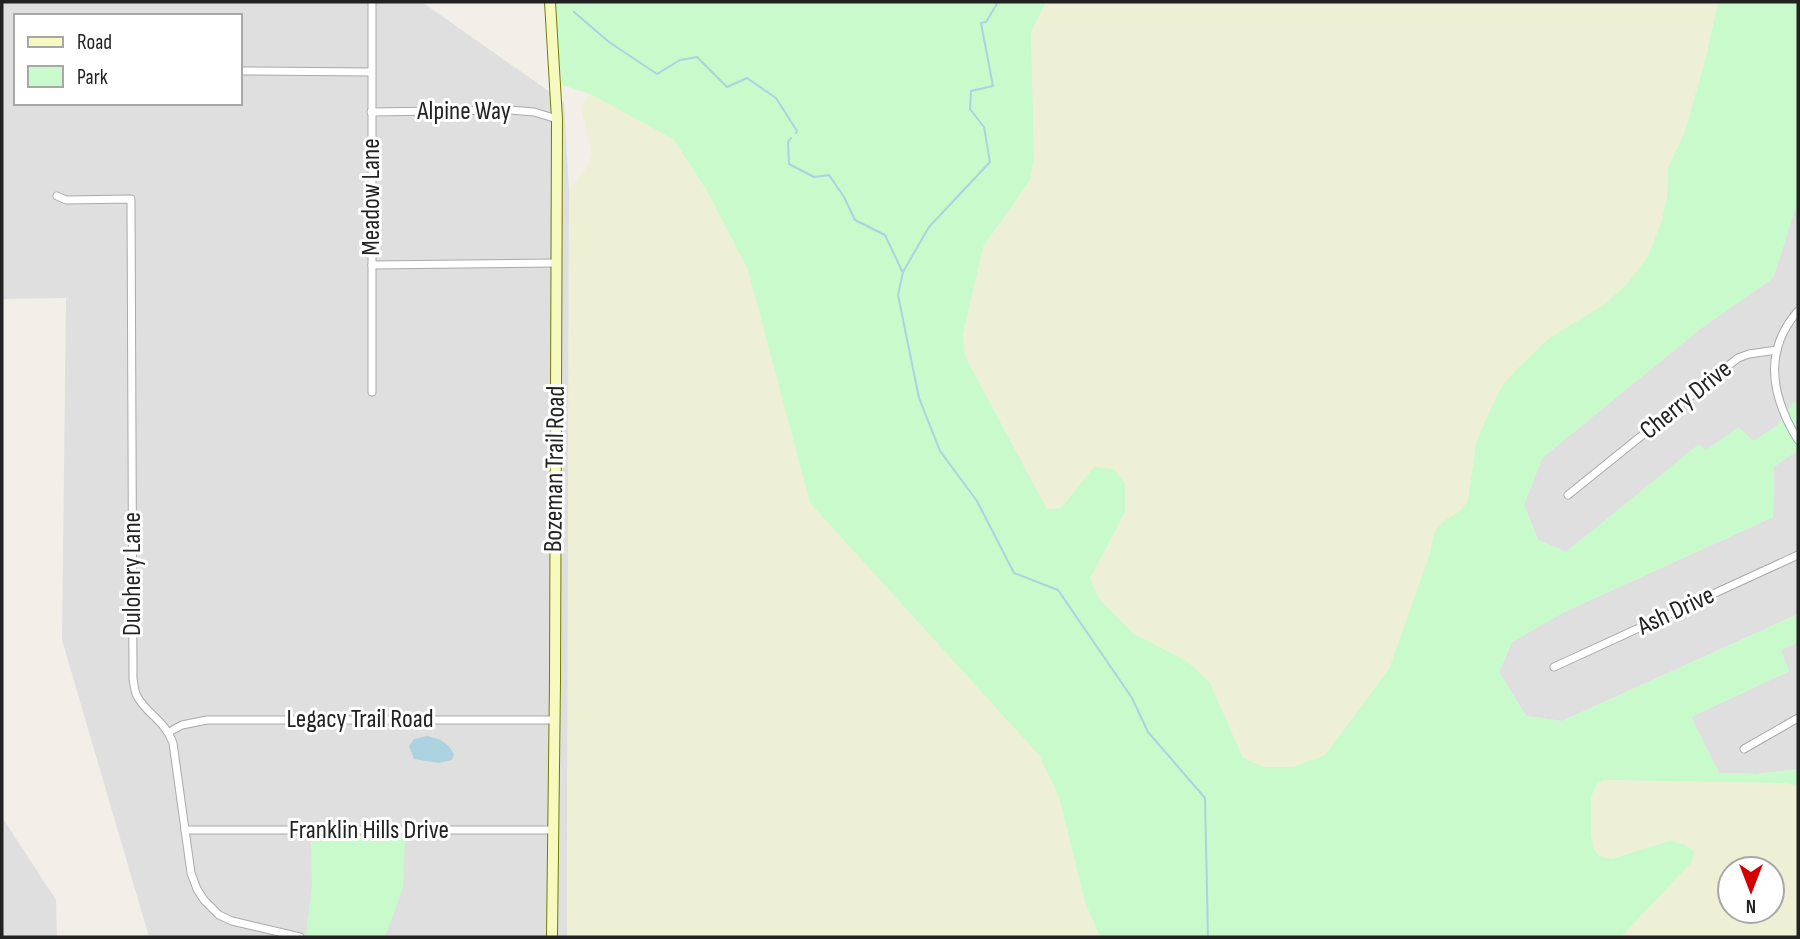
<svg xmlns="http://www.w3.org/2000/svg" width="1800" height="939" font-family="'Sofia Sans Condensed',sans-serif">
<rect width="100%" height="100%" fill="#f2efe9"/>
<g fill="#e0dfdf" fill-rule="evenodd">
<path d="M 2,2 L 422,2 L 564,102 L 569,191 L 567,937 L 149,937 L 62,640 L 66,298 L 2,299 ZM 16,16 L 240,16 L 240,103 L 16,103 Z"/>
<polygon points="1798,200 1798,402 1792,404 1778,425 1753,442 1705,451 1699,445 1566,552 1538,540 1524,505 1542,458 1700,329 1773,278"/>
<polygon points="1798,450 1798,614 1562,721 1526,716 1499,672 1512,642 1564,612 1773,517 1774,466"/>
<polygon points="1798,642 1798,769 1756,774 1719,773 1691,717 1789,671 1780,650"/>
<polygon points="2,817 56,900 57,937 2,937"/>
</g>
<g fill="#eef0d5" fill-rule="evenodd">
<polygon points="1046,2 1718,2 1706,57 1685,131 1668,168 1667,197 1662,220 1648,256 1627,284 1605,304 1548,339 1503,385 1493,404 1476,442 1468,500 1465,507 1457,515 1444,521 1437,528 1433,538 1430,553 1389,669 1325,755 1293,767 1264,767 1243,758 1210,683 1188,662 1133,633 1099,599 1090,578 1124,512 1094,467 1061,508 1047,509 965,356 963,334 983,246 1030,180 1034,159 1031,32"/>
<polygon points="590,94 673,139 706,189 748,270 810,503 1039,755 1059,797 1085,902 1100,937 567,937 569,191 585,170 592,155 581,108"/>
<path d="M 1603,780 L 1785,783 L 1798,786 L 1798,937 L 1621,937 L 1692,862 L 1669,841 L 1610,859 L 1599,856 L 1593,848 L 1591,834 L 1591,798 L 1597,783 ZM 1730,869 L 1772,869 L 1772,911 L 1730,911 Z"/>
</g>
<g fill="#c8facc">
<path d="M 556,2 L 1046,2 L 1031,32 L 1034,159 L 1030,180 L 983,247 L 963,334 L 965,356 L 1047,509 L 1061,508 L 1094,467 L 1114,469 L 1125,484 L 1125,512 L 1090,578 L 1099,599 L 1133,633 L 1188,662 L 1210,683 L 1243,758 L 1264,767 L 1293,767 L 1325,755 L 1389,669 L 1430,553 C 1432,544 1432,534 1439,526 C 1448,515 1460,516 1468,500 L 1476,442 L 1493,404 L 1503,385 L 1519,367 L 1548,339 L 1605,304 L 1627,284 L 1648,256 L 1662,220 L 1667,197 L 1668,168 L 1685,131 L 1706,57 L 1718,2 L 1798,2 L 1798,200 L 1773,278 L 1700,329 L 1542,458 L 1524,505 L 1538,540 L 1566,552 L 1699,444 L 1706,450 L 1739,427 L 1753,441 L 1778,425 L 1792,404 L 1798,402 L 1798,450 L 1774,467 L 1773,517 L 1564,612 L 1512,642 L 1499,672 L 1526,716 L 1562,721 L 1798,614 L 1798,642 L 1781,650 L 1789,671 L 1691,717 L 1719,773 L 1756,774 L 1798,769 L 1798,786 L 1785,783 L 1604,780 L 1597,783 L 1591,798 L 1591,834 L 1593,848 L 1599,856 L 1611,859 L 1669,841 L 1684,844 L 1694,851 L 1692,862 L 1621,937 L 1100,937 L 1085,902 L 1059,797 L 1039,755 L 810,503 L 748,270 L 706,189 L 673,139 L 590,94 L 562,85 L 558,48 Z"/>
<polygon points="311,835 405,837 403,888 385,937 320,937 306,935 312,886"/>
</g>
<path fill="#aad3df" d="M 427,736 C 441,739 447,742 454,754 L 452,760 L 439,763 L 414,759 L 409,746 L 414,739 Z"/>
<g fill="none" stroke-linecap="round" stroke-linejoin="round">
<g stroke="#aad3df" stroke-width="2">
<polyline points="998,2 986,22 981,23 993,86 971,91 970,109 984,127 990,162 929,227 903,272 898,295 919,398 940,451 977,501 1014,573 1058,590 1132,698 1148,732 1205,798 1208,937"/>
<polyline points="574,12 609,42 657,74 680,60 697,57 727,87 747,78 776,98 797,131 796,133"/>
<polyline points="791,138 788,142 789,164 814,177 829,175 844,197 855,220 885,235 902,271"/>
</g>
<g stroke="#a9a9a9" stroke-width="9">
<g id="street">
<polyline points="240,71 371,72"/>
<polyline points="371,112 510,110 534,112 557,119"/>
<path d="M 57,196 L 66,200 L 131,199 L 133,678 C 134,684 134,690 137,696 C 147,715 164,719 173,743 L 191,873 L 197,889 L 204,900 L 219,915 L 232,921 L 300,937"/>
<polyline points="372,265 555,263"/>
<path d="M 1798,311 C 1762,352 1772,398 1798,440"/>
<polyline points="372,392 372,2"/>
<polyline points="1568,495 1738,358 1749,354 1777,350"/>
<polyline points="1554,667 1798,555"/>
<polyline points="169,732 182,725 207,720 554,720"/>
<polyline points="1744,749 1798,718"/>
<polyline points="185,830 553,830"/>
</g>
</g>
<g stroke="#707d05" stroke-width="12">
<polyline id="secondary" points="550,2 557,119 555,681 552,937"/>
</g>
<use href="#street" stroke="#fff" stroke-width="7"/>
<use href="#secondary" stroke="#f7fabf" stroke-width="10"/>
</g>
<g text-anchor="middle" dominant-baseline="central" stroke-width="6" stroke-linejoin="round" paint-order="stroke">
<g font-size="26" fill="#222" stroke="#fff">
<text x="464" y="111">Alpine Way</text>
<text transform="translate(371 197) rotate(-90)">Meadow Lane</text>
<text transform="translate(1686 400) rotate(-39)">Cherry Drive</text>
<text transform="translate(555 469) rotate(-89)">Bozeman Trail Road</text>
<text transform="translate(132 574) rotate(-90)">Dulohery Lane</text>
<text transform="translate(1676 611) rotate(-25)">Ash Drive</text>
<text x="360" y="719">Legacy Trail Road</text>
<text x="369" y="830">Franklin Hills Drive</text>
</g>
</g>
<rect width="1800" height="939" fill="none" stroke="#222222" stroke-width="7"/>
<rect x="14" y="14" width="228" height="91" fill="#ffffff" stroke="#a7a7a7" stroke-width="2"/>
<rect x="28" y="37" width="35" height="10" fill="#f7fabf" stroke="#a7a7a7" stroke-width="2"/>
<text x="77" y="49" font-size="21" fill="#222222">Road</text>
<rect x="28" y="66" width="35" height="21" fill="#c8facc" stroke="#a7a7a7" stroke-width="2"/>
<text x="77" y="84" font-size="21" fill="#222222">Park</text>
<g transform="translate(1751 890) rotate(180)"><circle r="33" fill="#ffffff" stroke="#a7a7a7" stroke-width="2"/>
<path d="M0-5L12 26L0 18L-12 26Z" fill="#d40000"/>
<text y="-10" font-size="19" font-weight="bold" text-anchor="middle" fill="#222222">N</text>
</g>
</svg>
